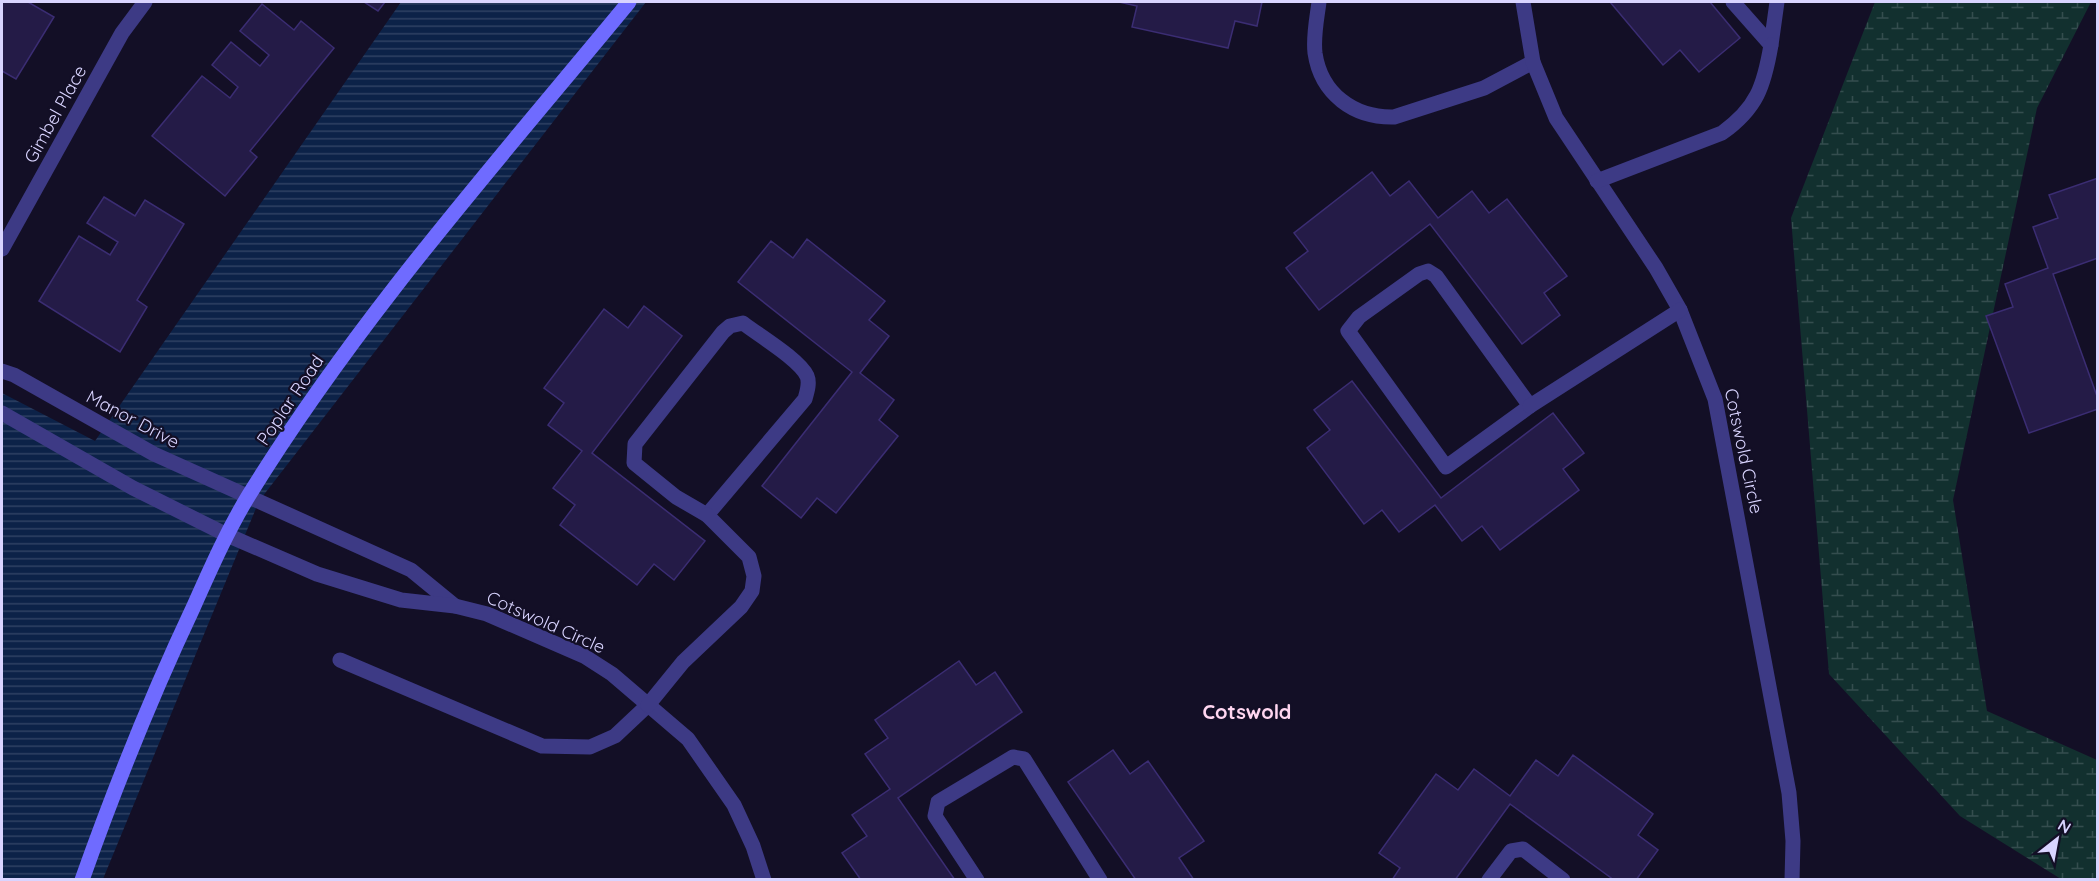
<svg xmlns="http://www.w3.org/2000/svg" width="2099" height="881" font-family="Quicksand,sans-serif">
<defs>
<pattern id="wetland-marsh" width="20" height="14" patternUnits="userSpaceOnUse" patternTransform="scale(1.5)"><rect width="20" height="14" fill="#12302f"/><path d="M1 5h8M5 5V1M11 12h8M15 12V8" fill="none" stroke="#344d4e"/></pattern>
<pattern id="water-rules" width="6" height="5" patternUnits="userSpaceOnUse" patternTransform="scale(1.5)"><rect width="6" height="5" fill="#0c2248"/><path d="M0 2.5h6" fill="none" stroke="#2f4163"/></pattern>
</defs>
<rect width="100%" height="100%" fill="#130f26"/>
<polygon fill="url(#wetland-marsh)" points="1875,2 2091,2 2037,108 1953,500 1987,711 2097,760 2097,879 2061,879 1960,816 1829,674 1791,218"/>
<polygon fill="url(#water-rules)" points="401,2 646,2 259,501 103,879 2,879 2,393 95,441"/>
<g fill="#241b47" stroke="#3b2d73" stroke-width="1.5">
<polygon points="2,2 28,2 54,17 16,79 2,71"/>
<polygon points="364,2 385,2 378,11"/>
<polygon points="1119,2 1262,2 1257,26 1235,21 1228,48 1132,27 1137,6"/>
<polygon points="1610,2 1710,2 1740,38 1699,72 1680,50 1663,65"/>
<polygon points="262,4 294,30 301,21 334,48 250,151 257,157 225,196 152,136 202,76 230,98 238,87 212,65 231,42 260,66 269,55 240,31"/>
<polygon points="1372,172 1390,196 1409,181 1438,218 1472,191 1489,213 1507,199 1567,276 1544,293 1560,315 1522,344 1430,224 1319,310 1286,268 1308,251 1294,233"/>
<polygon points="2098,178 2098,258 2053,274 2098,399 2098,409 2029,433 1986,316 2013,307 2005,284 2048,268 2033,227 2058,218 2049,195"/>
<polygon points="104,197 135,216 145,200 184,224 137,300 147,307 120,352 39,301 79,236 110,255 118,242 87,223"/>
<polygon points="807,239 885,301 869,320 889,336 860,373 894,400 879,420 898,436 836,513 817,498 801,518 762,486 852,372 738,282 771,241 793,258"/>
<polygon points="644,306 682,336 592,453 705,541 674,580 654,564 637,585 560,525 575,505 553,488 582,451 548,425 564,403 544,388 604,309 628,328"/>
<polygon points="1352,381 1441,498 1553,413 1584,453 1563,469 1579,490 1500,550 1482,526 1462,541 1435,505 1399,532 1382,510 1364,524 1307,448 1330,430 1314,410"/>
<polygon points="959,661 976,685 995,672 1022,712 898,798 955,880 861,880 842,853 867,836 852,815 890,789 865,754 888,738 875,720"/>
<polygon points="1113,750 1130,774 1148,761 1204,841 1179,858 1194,880 1136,880 1068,782"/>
<polygon points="1573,755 1653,814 1638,835 1658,850 1636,880 1614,880 1510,804 1455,880 1392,880 1400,868 1379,853 1436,774 1458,790 1474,769 1510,796 1536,760 1558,776"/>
</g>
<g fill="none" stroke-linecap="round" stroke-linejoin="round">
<polyline stroke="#3d3a85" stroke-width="15" points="340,660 542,746 590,747 615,736 648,705"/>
<g stroke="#3d3a85" stroke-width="15">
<path d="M 1319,2 C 1317,18 1313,36 1315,53 C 1321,94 1354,118 1394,117 L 1484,88 L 1533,62"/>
<polyline points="1523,2 1533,62 1556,118 1656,268 1680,310 1715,399 1789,793 1793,841 1792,880"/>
<polyline points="1733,2 1771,45 1777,2"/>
<path d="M 1597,181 L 1722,133 C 1757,108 1764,86 1771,45"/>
<polyline points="2,249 122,33 145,2"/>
<polygon points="1428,271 1436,276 1530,406 1446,467 1348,331 1359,317 1419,274"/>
<path d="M 743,323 C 758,335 799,359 807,376 C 810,383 807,392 805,399 L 707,515 L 676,497 L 634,463 L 635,444 L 723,332 L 730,326 Z"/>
<polyline points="2,371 14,375 154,454 411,570 455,606"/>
<polyline points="1530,406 1680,310"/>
<polyline points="2,413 133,488 227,535 317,574 401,600 455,606 487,614 584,656 612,674 688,739 734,805 753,846 764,880"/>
<polyline points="648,705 683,662 741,607 752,591 754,576 749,557 707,515"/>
<polyline points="977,880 935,816 938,802 1013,757 1024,759 1100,880"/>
<polyline points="1489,880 1511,851 1523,849 1563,880"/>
</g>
<path stroke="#6f6bff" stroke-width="15" d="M 82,880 C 115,787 151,697 193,608 C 210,570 227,531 249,495 C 358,318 497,162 629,2"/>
</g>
<g text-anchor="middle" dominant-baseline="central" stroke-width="4.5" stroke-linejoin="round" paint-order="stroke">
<g font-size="18" fill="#d9d4ff" stroke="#130f26">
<text transform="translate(55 114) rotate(-61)">Gimbel Place</text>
<text transform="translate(290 400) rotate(-56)">Poplar Road</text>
<text transform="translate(133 419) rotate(28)">Manor Drive</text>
<text transform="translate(1744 451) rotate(78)">Cotswold Circle</text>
<text transform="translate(546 622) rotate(24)">Cotswold Circle</text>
</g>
<g font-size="20" font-weight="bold" fill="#ffd6f0" stroke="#130f26">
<text x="1247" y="711">Cotswold</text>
</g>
</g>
<rect width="2099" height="881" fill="none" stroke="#d9d4ff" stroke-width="6"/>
<g transform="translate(2057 839) rotate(31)" stroke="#130f26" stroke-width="4.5" paint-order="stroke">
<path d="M0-4.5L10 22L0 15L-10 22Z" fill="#d9d4ff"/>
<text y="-9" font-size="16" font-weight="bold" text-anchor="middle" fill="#d9d4ff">N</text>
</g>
</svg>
